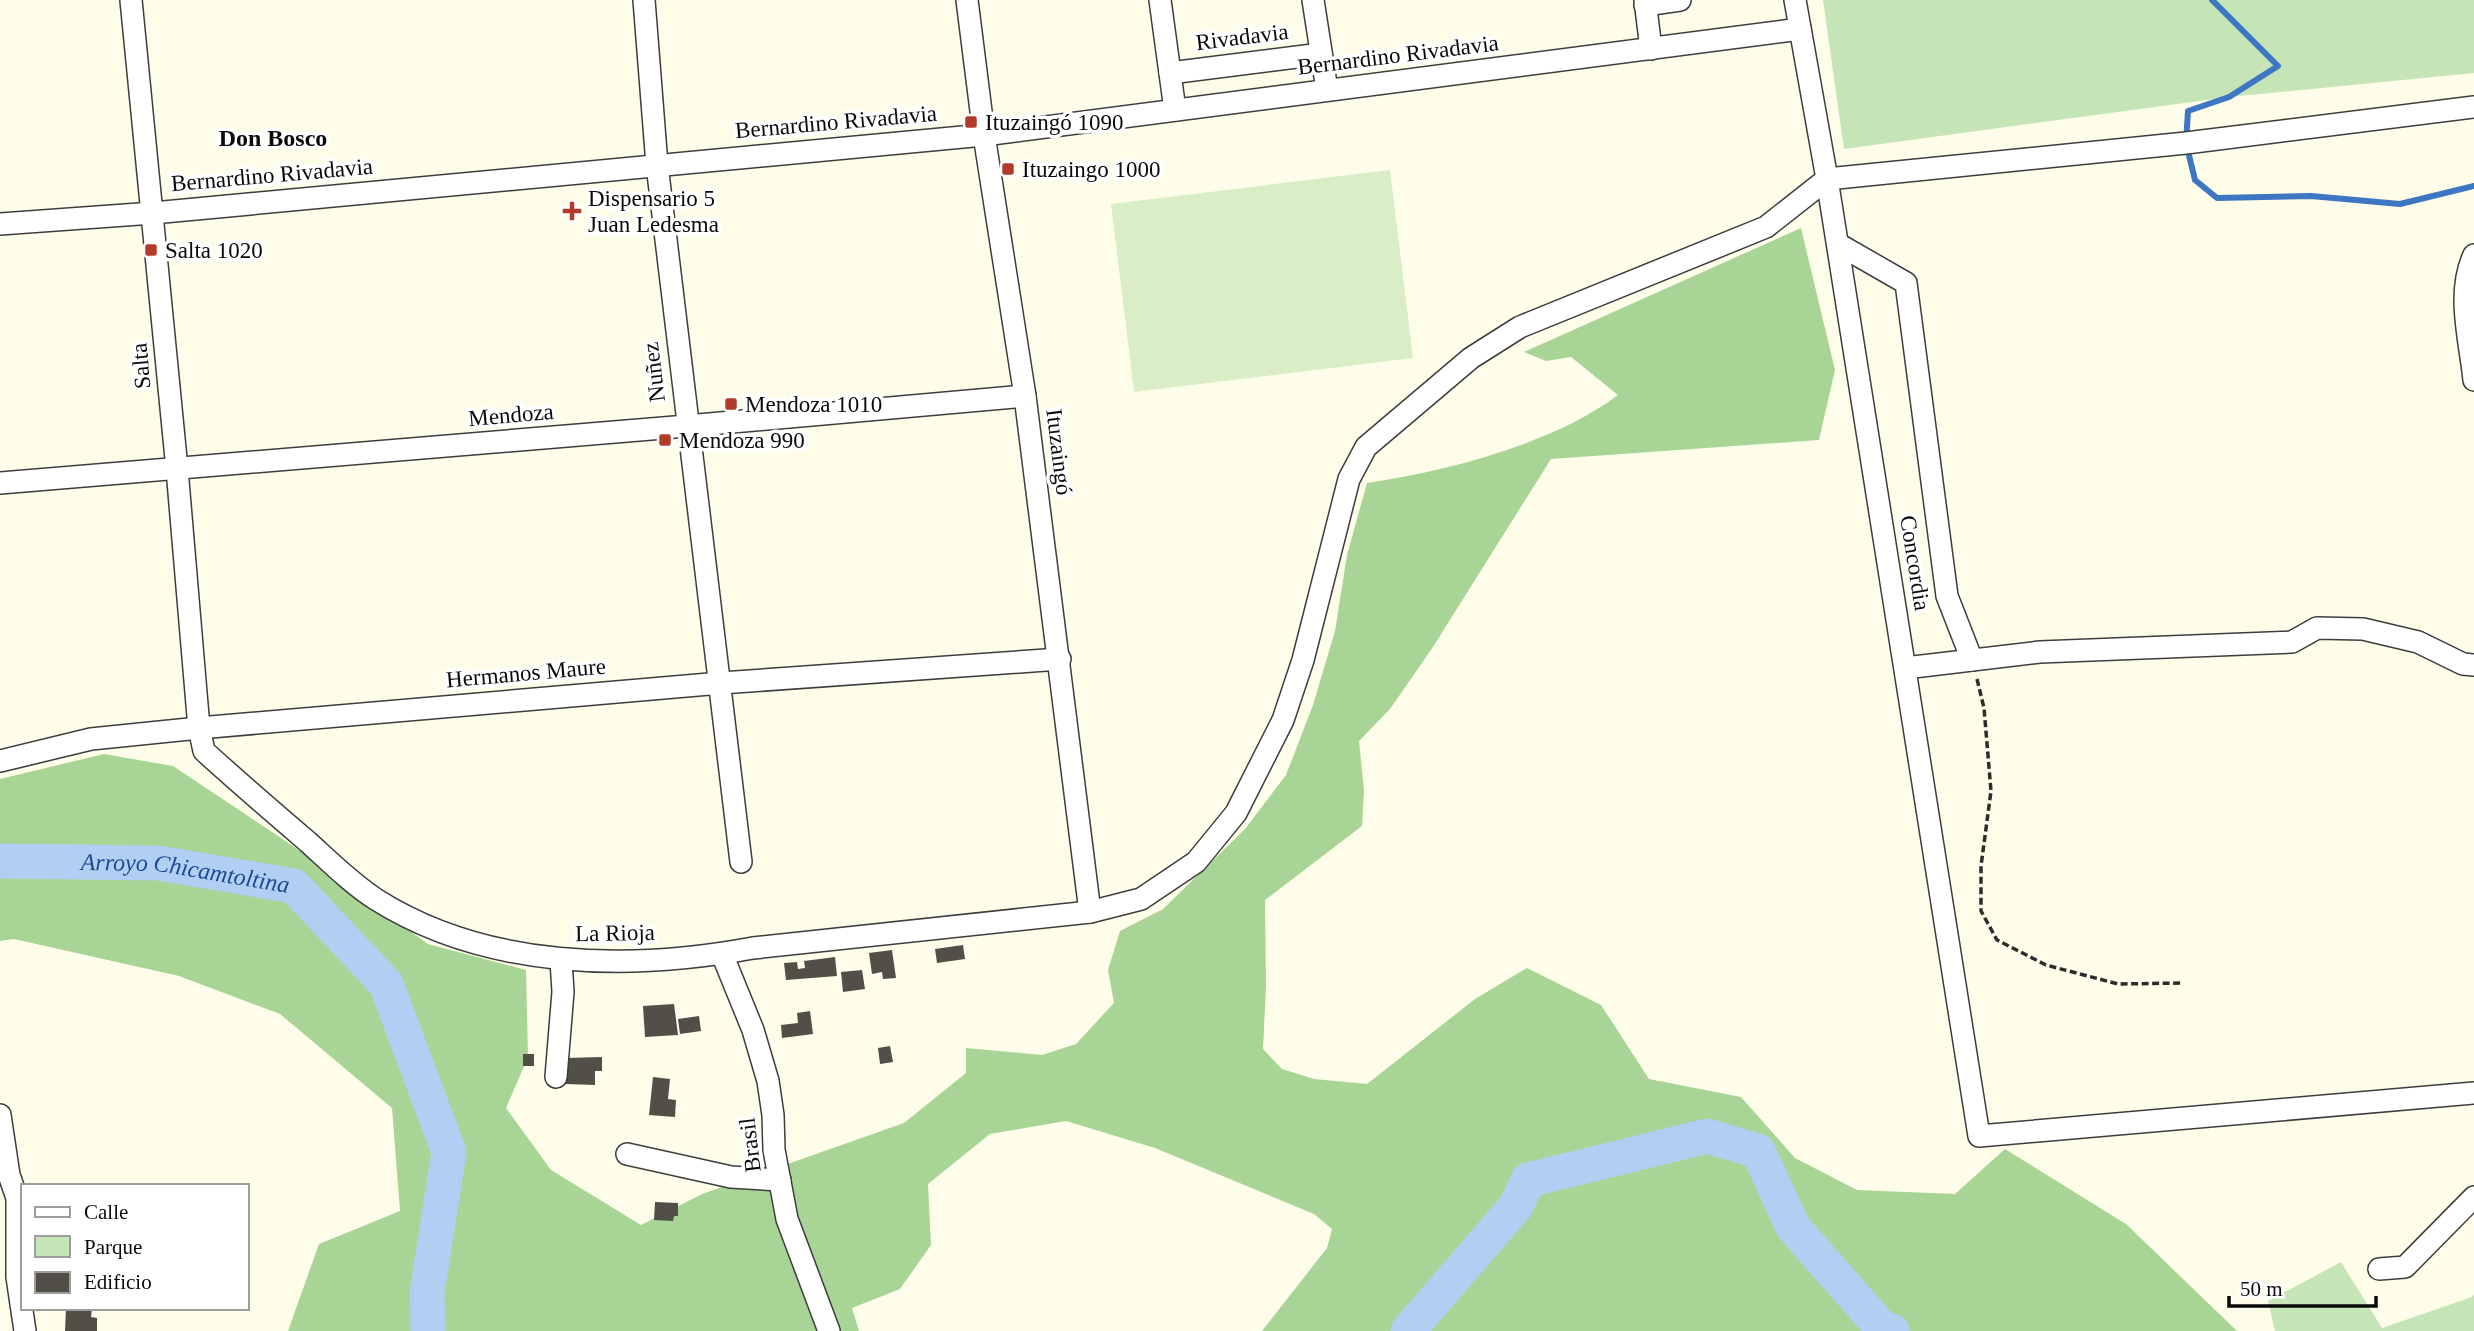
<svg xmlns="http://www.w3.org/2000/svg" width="2474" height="1331" font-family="Georgia,serif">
<rect width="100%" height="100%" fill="#fefde9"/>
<g fill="#c6e5b6">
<polygon points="1823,0 2474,0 2474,73 2229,97 1844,149"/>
<polygon points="2341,1262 2382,1328 2472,1297 2474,1294 2474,1331 2275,1331 2268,1301"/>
</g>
<path fill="#a8d596" d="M 1801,228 L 1835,370 L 1819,440 L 1551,459 L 1431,650 L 1390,709 L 1359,741 L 1364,790 L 1362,826 L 1265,900 L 1266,985 L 1263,1049 L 1282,1069 L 1314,1079 L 1367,1084 L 1475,999 L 1527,968 L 1601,1005 L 1649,1079 L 1741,1097 L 1795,1158 L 1857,1190 L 1955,1194 L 2005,1149 L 2126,1224 L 2237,1331 L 1262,1331 L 1327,1248 L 1332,1229 L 1314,1214 L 1155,1148 L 1066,1121 L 990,1134 L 928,1184 L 931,1245 L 900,1289 L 852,1308 L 859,1331 L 288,1331 L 319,1244 L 400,1211 L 392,1108 L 280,1014 L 179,976 L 14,939 L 0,941 L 0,779 L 104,754 L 173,766 L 293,846 L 428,944 L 526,970 L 528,1057 L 506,1108 L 551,1170 L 641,1225 L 702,1194 L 904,1123 L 966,1073 L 966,1048 L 1042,1055 L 1076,1044 L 1114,1003 L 1108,970 L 1120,931 L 1163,909 L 1245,829 L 1286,775 L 1313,705 L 1335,631 L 1347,555 L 1367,483 C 1447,471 1553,444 1618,395 L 1571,357 L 1546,361 L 1524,352 Z"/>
<polygon fill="#d9edc7" points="1390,170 1413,358 1134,392 1111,204"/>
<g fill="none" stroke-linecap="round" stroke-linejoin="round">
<polyline stroke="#3d77c4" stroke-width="6" points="2212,0 2278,66 2229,97 2188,111 2186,143 2195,180 2217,198 2311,196 2400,204 2474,186"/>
<g stroke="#b1cff2" stroke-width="35">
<path id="s1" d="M 0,861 L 158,863 L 294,886 L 386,984 L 449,1152 L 427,1293 L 428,1331"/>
<polyline points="1408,1331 1516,1206 1528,1180 1707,1136 1758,1151 1793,1227 1882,1328 1892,1331"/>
</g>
</g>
<g fill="#524e48">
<polygon points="963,945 965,959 937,963 935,949"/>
<polygon points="892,950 896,978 883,979 882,972 872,974 869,953"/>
<polygon points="835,957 837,976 786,980 784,963 797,962 798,969 805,968 804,961"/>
<polygon points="862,970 865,989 843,992 841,972"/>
<polygon points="674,1004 678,1035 645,1037 643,1006"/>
<polygon points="810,1011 813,1034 782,1038 781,1025 798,1023 797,1013"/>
<polygon points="699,1016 701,1031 680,1034 678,1019"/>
<polygon points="890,1046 893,1062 880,1064 878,1048"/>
<rect x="523" y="1054" width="11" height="12"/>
<polygon points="602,1057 602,1071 595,1071 595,1085 565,1084 565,1058"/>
<polygon points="653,1077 670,1079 668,1099 676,1100 675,1117 649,1115"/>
<polygon points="655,1202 678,1203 678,1216 674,1216 673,1221 654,1220"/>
<polygon points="66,1308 92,1308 91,1317 97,1318 97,1331 65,1331"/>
</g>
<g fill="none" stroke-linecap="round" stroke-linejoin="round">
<g stroke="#3d3d3d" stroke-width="24">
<g id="minor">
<path d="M 131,0 L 177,469 L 199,728 L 204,751 C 238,782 273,812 308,842 C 330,862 352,884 377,900 C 487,969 629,971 753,948 L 1090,912 L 1141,899 L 1196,862 L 1236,813 L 1283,720 L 1303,660 L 1349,479 L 1366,447 L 1471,358 L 1520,327 L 1766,227 L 1827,179 L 2186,143 L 2474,107"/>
<polyline points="644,0 657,165 741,862"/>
<polyline points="967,0 984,135 1025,396 1090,912"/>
<polyline points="1160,0 1175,110"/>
<polyline points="1313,0 1327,90"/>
<polyline points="1645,0 1651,49"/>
<polyline points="1795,0 1827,179 1979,1136 2474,1093"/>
<polyline points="1645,5 1680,0"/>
<polyline points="1170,73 1321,54"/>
<polyline points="0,224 153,213 984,135 1800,29"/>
<polyline points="1838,244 1906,283 1947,596 1972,660"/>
<path d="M 2474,255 C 2456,293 2470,340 2474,380"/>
<polyline points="0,483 687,426 1025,396"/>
<polyline points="1905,668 2040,652 2292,642 2317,628 2363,629 2418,642 2463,664 2474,665"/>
<polyline points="0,761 91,739 199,728 721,683 1060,659"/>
<polyline points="722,954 753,1030 768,1081 773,1115 774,1150 787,1219 829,1331"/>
<polyline points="556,1077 563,992 561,960"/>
<polyline points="0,1115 9,1175 17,1198 17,1277 25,1331"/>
<polyline points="627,1154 731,1177 780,1180"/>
<polyline points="2379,1269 2405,1267 2474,1197"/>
</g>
</g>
<polyline stroke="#2c2c2c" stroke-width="3.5" stroke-dasharray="7 3.5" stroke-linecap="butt" points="1977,679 1984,708 1991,791 1981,866 1981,911 1997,940 2046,965 2118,984 2183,983"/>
<use href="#minor" stroke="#fff" stroke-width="21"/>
</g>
<g fill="#b13c2c" stroke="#fff" stroke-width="2.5">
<rect x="964" y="115" width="14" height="14" rx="3.5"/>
<rect x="1001" y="162" width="14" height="14" rx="3.5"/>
<path d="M568.5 200.5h7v7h7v7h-7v7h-7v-7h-7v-7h7z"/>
<rect x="144" y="243" width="14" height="14" rx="3.5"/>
<rect x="724" y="397" width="14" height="14" rx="3.5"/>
<rect x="658" y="433" width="14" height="14" rx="3.5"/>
</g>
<g text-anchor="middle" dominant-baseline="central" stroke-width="7" stroke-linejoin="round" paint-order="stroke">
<g font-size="23" fill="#0a0a0a" stroke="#fff">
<text transform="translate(1242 37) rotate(-7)">Rivadavia</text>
<text transform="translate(1398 55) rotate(-7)">Bernardino Rivadavia</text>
<text transform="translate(836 122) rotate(-5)">Bernardino Rivadavia</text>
<text transform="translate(272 175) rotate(-5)">Bernardino Rivadavia</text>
<text transform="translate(141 366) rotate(-95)">Salta</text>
<text transform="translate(654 372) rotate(-97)">Nuñez</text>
<text transform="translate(511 415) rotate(-5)">Mendoza</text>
<text transform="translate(1059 452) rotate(83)">Ituzaingó</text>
<text transform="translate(1915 563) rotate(81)">Concordia</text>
<text transform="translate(526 673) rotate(-5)">Hermanos Maure</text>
<text transform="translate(615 933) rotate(-1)">La Rioja</text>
<text transform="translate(750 1145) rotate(-97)">Brasil</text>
</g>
<g font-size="23" fill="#0a0a0a" stroke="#fff" text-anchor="start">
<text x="985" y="122">Ituzaingó 1090</text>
<text x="1022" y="169">Ituzaingo 1000</text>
<text x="588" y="198">Dispensario 5<tspan x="588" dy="26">Juan Ledesma</tspan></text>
<text x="165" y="250">Salta 1020</text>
<text x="745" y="404">Mendoza 1010</text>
<text x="679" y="440">Mendoza 990</text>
</g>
<g font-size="24" font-weight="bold" fill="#0a0a0a" stroke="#fff">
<text x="273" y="138">Don Bosco</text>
</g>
<g font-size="24" font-style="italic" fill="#1c4b93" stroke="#fff">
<text stroke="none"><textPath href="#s1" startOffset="186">Arroyo Chicamtoltina</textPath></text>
</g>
</g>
<rect x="21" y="1184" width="228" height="126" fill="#ffffff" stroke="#9d9d9d" stroke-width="2"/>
<rect x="35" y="1207" width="35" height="10" fill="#ffffff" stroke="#9d9d9d" stroke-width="2"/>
<text x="84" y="1219" font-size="21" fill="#0a0a0a">Calle</text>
<rect x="35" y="1236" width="35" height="21" fill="#c6e5b6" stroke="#9d9d9d" stroke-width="2"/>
<text x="84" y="1254" font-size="21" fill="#0a0a0a">Parque</text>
<rect x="35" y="1272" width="35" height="21" fill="#524e48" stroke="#9d9d9d" stroke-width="2"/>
<text x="84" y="1289" font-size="21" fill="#0a0a0a">Edificio</text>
<path d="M2229 1296v10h147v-10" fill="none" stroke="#0a0a0a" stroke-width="3.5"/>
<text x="2240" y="1296" font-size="21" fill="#0a0a0a" stroke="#ffffff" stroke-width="5" paint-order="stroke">50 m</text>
</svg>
